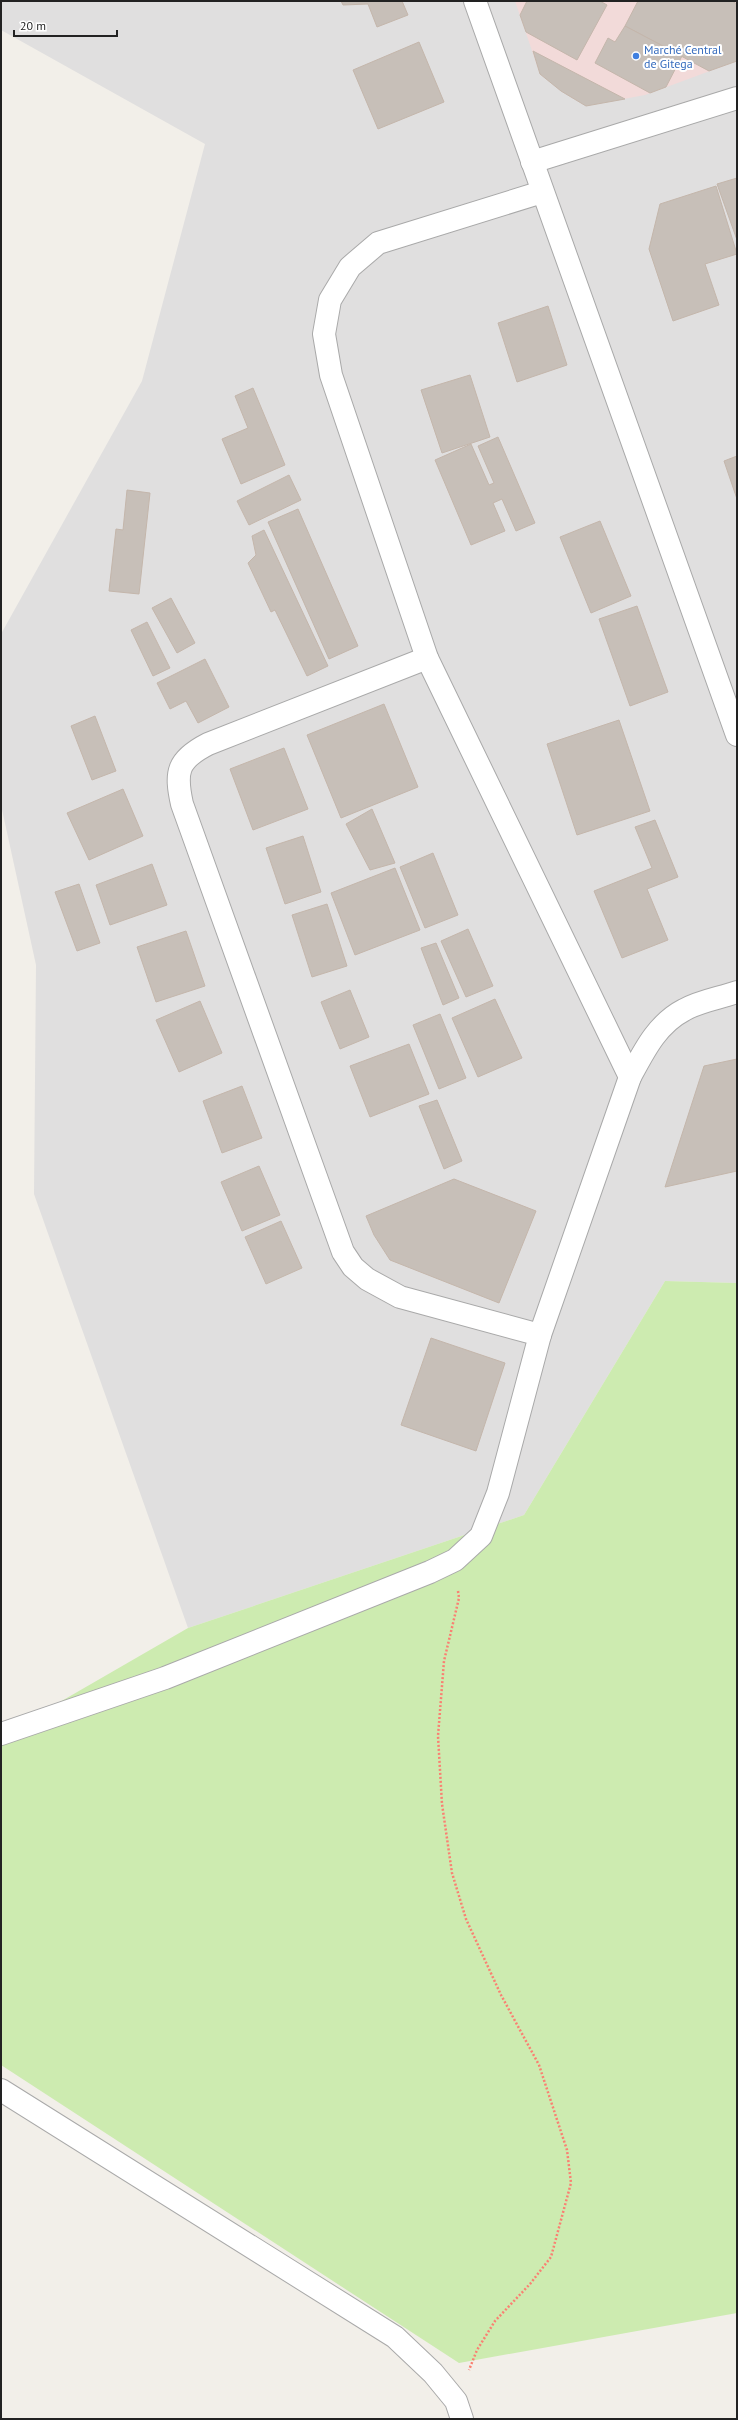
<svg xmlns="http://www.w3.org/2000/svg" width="738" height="2420" font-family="'PT Sans',sans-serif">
<rect width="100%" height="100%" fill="#f2efe9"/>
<polygon fill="#e0dfdf" points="1,1 737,1 737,1283 665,1281 524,1515 188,1628 34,1194 36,965 1,805 1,634 142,381 205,144 1,30"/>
<polygon fill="#f2dad9" points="515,1 737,1 737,61 645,95 586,106 561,91 540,74"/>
<polygon fill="#cdebb0" points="665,1281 737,1283 737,2313 459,2363 1,2065 1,1736 188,1628 524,1515"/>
<g fill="#c7bfb8" stroke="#c4b6ab">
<polygon points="341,1 402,1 408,15 377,27 368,4 343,5"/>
<polygon points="527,1 600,1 607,5 577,60 526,32 520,15"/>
<polygon points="638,1 732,1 737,4 737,61 709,71 625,26"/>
<polygon points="625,26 682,56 666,87 650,93 595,63 608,38 615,42"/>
<polygon points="419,42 444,102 378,129 353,70"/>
<polygon points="533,51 625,99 586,106 561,91 540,74"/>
<polygon points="737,178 737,240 717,184"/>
<polygon points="716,186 737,254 705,264 719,305 673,321 649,249 660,204"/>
<polygon points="548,306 567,365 517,382 498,323"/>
<polygon points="470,375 490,437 442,453 421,390"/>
<polygon points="253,388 285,465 241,484 222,439 248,428 235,396"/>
<polygon points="498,437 535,523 516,531 502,499 493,503 505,531 471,545 435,460 471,444 489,485 494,483 478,446"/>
<polygon points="737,456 737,499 724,461"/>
<polygon points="289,475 301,500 249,525 237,501"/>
<polygon points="127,490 150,493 139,594 109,591 116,529 123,530"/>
<polygon points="298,509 358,646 329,659 268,522"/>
<polygon points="600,521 631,596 591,613 560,537"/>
<polygon points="264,530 328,666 307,676 275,610 271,612 248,563 256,555 252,536"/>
<polygon points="171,598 195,643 177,653 152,608"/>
<polygon points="637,606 668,692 630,706 599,619"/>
<polygon points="147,622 170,668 153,676 131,630"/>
<polygon points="205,659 229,707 198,723 186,701 170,709 157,683"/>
<polygon points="384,704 418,787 341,818 307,735"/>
<polygon points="95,716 116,771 92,780 71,726"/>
<polygon points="619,720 650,811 577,835 547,744"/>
<polygon points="284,748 308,809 253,830 230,769"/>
<polygon points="123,789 143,836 89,860 67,813"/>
<polygon points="372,809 395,863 370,870 346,824"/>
<polygon points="655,820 678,877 647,889 668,940 622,958 594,891 652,868 635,827"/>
<polygon points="303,836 321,892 285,904 266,848"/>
<polygon points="433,853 458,915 425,928 400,867"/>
<polygon points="152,864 167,905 110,925 96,885"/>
<polygon points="395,868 420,930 355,955 331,893"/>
<polygon points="79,884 100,943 77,951 55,892"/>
<polygon points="327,904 347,966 312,977 292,915"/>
<polygon points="468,929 493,986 466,997 441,941"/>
<polygon points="186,931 205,986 156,1002 137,947"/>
<polygon points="436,943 459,998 443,1005 421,948"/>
<polygon points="350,990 369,1037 340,1049 321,1002"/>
<polygon points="495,999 522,1058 478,1077 452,1018"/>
<polygon points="200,1001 222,1053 179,1072 156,1020"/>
<polygon points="440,1014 466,1078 439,1089 413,1025"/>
<polygon points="409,1044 429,1094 370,1117 350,1066"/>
<polygon points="737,1059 737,1171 665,1187 704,1066"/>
<polygon points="242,1086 262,1138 222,1153 203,1101"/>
<polygon points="437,1100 462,1161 444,1169 419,1106"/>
<polygon points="259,1166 280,1215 242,1231 221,1182"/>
<polygon points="454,1179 536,1211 499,1303 390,1260 374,1235 366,1216"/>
<polygon points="281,1221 302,1268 266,1284 245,1237"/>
<polygon points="431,1338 505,1363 476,1451 401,1425"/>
</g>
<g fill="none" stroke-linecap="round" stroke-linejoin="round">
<g stroke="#a9a9a9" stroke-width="24">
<g id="minor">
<polyline points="475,1 737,735"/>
<polyline points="532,162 737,98"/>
<polyline points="542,192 378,243 350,267 330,300 324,334 331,375 427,658 630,1077"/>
<path d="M 427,658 L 208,744 C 177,760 175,772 182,804 L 343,1252 L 353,1267 L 367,1279 L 400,1297 L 540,1335"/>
<path d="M 1,1734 L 165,1678 L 430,1572 L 455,1560 L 481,1536 L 498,1493 L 540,1335 L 630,1077 C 644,1051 657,1024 684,1010 C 699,1001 720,998 737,992"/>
<polyline points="1,2090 395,2337 433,2373 456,2401 462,2419"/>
</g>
</g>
<polyline stroke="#fa8072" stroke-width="2.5" stroke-dasharray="2 2" stroke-linecap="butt" points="458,1591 459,1598 444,1661 438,1736 442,1804 452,1873 466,1919 501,1995 539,2065 567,2150 571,2183 551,2257 530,2284 495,2321 477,2350 469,2370"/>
<use href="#minor" stroke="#fff" stroke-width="22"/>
</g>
<circle fill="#3f7fe0" stroke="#fff" stroke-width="1.5" cx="636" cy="56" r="4"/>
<g text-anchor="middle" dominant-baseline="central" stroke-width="4" stroke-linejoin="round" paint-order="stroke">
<g font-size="12" fill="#366cbe" stroke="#fff" text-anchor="start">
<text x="644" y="49">Marché Central<tspan x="644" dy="14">de Gitega</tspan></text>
</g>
</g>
<rect width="738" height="2420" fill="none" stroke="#222222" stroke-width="4"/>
<path d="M14 30v6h103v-6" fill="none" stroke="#222222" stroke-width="2"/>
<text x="20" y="30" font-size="12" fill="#222222" stroke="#ffffff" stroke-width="3" paint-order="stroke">20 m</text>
</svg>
